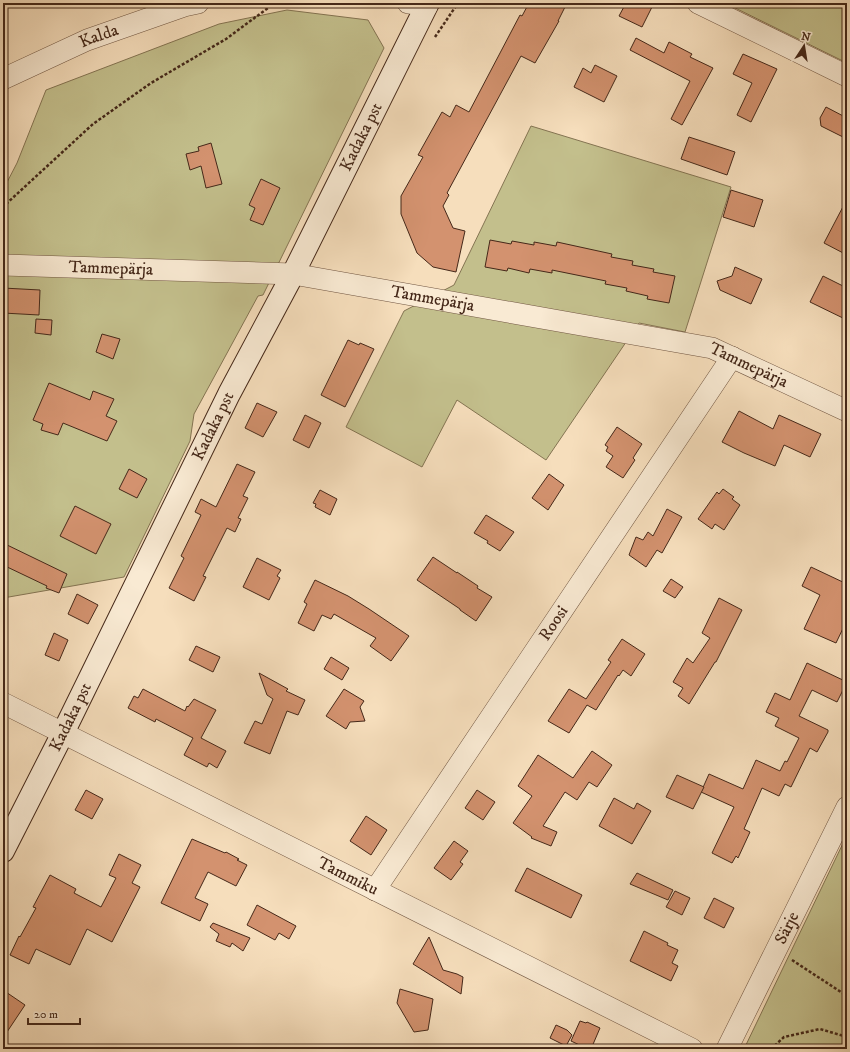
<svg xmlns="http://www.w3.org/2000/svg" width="850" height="1052" font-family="'IM FELL DW Pica',serif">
<rect width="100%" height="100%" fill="#f6debc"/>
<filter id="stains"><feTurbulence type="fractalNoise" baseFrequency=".005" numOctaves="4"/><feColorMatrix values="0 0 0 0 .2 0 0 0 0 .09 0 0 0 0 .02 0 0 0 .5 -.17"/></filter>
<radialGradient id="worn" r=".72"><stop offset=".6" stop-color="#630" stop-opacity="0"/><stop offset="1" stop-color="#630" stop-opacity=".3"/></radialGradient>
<g fill="#c3bf8c" stroke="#847452">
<polygon points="725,3 847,3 847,63"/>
<polygon points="287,10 368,20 384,48 263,295 258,296 194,414 190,441 124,577 3,598 3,190 17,163 46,90 219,24"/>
<polygon points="531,126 731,187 685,332 639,323 546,460 457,400 422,467 346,427 404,311 454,285"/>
<polygon points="847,835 847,1049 744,1049"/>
</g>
<g fill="#d3926f" stroke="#452819">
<polygon points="529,3 567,3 558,21 559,21 535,63 521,56 447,193 449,195 443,206 453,228 465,231 456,272 433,267 417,253 401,214 401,196 423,157 418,155 442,112 450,117 456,105 469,112 520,15 522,16"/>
<polygon points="626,3 654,3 642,27 619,16"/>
<polygon points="636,38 664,53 669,42 692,54 690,57 713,68 682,125 671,119 690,81 630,50"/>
<polygon points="743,54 777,69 751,122 737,115 752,83 733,74"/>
<polygon points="595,65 617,76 604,102 574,87 583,68 591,73"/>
<polygon points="826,107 847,118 847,139 821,126 820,118"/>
<polygon points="689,137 735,152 727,175 681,159"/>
<polygon points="211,143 222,184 206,188 201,166 190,170 186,154 199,151 198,147"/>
<polygon points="261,179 280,188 263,225 250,220 255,208 249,205"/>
<polygon points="731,190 763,200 754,227 723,217"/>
<polygon points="847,199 847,255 824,243"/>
<polygon points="490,240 511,244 512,241 534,245 534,242 556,246 557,242 612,254 611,257 633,261 632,265 654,269 653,272 675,276 669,303 647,299 648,296 626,291 627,288 605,284 606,281 552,270 552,273 530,269 529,273 508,268 507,271 485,267"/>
<polygon points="735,267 762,279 751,304 720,290 717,281 732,276"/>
<polygon points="823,276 847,288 847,320 810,302"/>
<polygon points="3,288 40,290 39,315 3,313"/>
<polygon points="36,319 52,320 51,335 35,333"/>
<polygon points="102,334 120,339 113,359 96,352"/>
<polygon points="348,340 359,345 360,343 374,349 345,407 321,395"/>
<polygon points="49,383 90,400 93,391 114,399 106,416 117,421 107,441 63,423 58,435 41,430 43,424 33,420"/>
<polygon points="257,403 277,412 263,437 245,428"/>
<polygon points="739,411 773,429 779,415 821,434 810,457 784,445 775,466 744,453 722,442"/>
<polygon points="305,415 321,423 309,448 293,440"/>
<polygon points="617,427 642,444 633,458 635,460 623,478 606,467 613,456 606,451 608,447 605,445"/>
<polygon points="237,464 255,472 243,496 248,498 238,518 241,519 235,532 227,528 203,576 206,577 194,601 169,588 184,558 181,556 201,515 195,512 201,499 216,507"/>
<polygon points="129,469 147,479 137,498 119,489"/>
<polygon points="549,474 564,485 548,510 532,498"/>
<polygon points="723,489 734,497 732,499 740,505 724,530 715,524 712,529 698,519 717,492 719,494"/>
<polygon points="320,490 337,499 330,515 315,507 316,504 313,503"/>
<polygon points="75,506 111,524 96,554 60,536"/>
<polygon points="667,509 682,517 662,553 657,550 646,567 629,555 636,537 643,540 648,532 653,536"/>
<polygon points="486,515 514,532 500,551 487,543 488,541 474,533"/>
<polygon points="3,543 67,574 59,593 46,588 47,586 3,565"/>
<polygon points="433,557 457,573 457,572 478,586 477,588 492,597 476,621 460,610 460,609 417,580"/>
<polygon points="257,558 281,570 277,576 280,578 269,600 243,587"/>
<polygon points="811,567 847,584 847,620 836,643 804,629 820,595 802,586"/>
<polygon points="671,579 683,587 675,598 663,591"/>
<polygon points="315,580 348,596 369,609 409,636 391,661 370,646 376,638 334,614 331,619 322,615 314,631 298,623 307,604 304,602"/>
<polygon points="77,594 98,605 88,624 68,614"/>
<polygon points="719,598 742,610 716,662 715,662 689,704 678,696 683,688 673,682 687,658 693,663 710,638 702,633"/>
<polygon points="54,633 68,640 59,661 45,655"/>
<polygon points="622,639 645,654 631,676 623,670 619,676 618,675 596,710 587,705 569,733 548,721 569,689 586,699 611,662 608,660"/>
<polygon points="196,646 220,657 213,672 189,660"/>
<polygon points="331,657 349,668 342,680 324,669"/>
<polygon points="807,663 847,682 837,702 812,690 799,716 828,730 828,732 817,752 810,748 791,787 785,784 779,796 762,788 744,829 750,832 738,858 736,856 732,863 712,853 734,807 701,792 709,774 743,789 756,760 780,771 785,761 787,762 799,738 775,726 779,718 766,712 775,693 790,700"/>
<polygon points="259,673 288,689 286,691 305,700 298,715 287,711 270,754 244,743 255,721 262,724 273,699 267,695"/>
<polygon points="143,689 185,711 187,706 188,707 194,699 216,710 201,738 226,751 217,768 209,763 207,767 184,755 193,738 156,719 155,722 128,708 134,696 138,698"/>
<polygon points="344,689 364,701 360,707 365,721 350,722 346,729 326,716"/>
<polygon points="592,751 612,765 597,787 589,782 577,800 565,792 543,826 557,832 551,846 531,838 532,837 513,823 532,796 518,786 538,755 573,778"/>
<polygon points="677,775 704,787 693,809 666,797"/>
<polygon points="86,790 103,799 92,819 75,810"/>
<polygon points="477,790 495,802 483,820 465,808"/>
<polygon points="614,798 634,809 637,803 651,811 632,844 599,826"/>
<polygon points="366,816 387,830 371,855 350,841"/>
<polygon points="192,839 225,853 226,852 239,859 237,860 247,865 236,886 208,872 195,898 208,904 200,921 161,903"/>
<polygon points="454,841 468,851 460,862 463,864 451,880 434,868"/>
<polygon points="119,854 141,865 132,883 140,887 112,942 87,929 70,965 36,949 29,964 10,955 19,936 20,937 36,908 33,907 50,875 76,889 74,893 101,907 116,878 109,875"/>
<polygon points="527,868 582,895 571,918 515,891"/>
<polygon points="637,873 673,890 668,900 630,884"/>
<polygon points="675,891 690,898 682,915 666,907"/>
<polygon points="714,898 734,908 724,928 704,918"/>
<polygon points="257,905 296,926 289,939 279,933 275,940 247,925"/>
<polygon points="213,923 250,938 243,951 232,943 230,947 216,941 219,934 210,927"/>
<polygon points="644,931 668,943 667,945 678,950 672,963 678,966 671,981 630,961"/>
<polygon points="429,937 443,970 457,974 463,977 461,994 413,964"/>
<polygon points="400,989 433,999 428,1030 414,1032 397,1003"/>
<polygon points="3,990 25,1005 3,1038"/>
<polygon points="580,1021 586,1023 587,1022 600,1028 591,1049 588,1049 571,1041"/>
<polygon points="556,1025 567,1030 572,1035 566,1046 550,1038"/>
</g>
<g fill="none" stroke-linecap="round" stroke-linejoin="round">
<g stroke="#715642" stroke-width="22">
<g id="street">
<polyline points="408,3 427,6"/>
<polyline points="698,3 847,76"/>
<path id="s1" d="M 3,79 L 87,40 L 184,6 L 198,3"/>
<path id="s2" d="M 3,265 L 293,274 L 712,348 L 847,411"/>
<path id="s3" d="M 3,703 L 692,1049"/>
<path id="s4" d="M 375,890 L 732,357"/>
<path id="s5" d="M 727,1049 L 847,807"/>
</g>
</g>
<g stroke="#452819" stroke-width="24">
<g id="secondary">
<path id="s6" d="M 3,851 L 63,733 L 229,394 L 293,274 L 428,3"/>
</g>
</g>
<g stroke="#452819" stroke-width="2.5" stroke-dasharray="3 2" stroke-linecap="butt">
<polyline points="435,37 458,3"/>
<polyline points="3,190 6,204 3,237"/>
<polyline points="6,204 93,124 151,83 226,39 272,5"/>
<polyline points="792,960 847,996"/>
<polyline points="771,1049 784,1037 820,1029 847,1037"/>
</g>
<use href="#street" stroke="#f9ead3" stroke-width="21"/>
<use href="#secondary" stroke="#f9ead3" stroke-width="22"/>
</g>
<g text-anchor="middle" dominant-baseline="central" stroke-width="3" stroke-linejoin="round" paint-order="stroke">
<g font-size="17" fill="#452819" stroke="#f9ead3">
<text stroke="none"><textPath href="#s1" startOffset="105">Kalda</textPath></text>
<text stroke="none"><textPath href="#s6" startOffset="799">Kadaka pst</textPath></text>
<text stroke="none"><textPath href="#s2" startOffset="108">Tammepärja</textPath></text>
<text stroke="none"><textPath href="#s2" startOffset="432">Tammepärja</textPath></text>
<text stroke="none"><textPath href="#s2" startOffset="756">Tammepärja</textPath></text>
<text stroke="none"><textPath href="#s6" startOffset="474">Kadaka pst</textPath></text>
<text stroke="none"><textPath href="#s4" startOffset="321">Roosi</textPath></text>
<text stroke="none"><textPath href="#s6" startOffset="150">Kadaka pst</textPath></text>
<text stroke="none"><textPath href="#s3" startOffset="386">Tammiku</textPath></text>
<text stroke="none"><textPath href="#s5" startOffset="135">Särje</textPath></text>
</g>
</g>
<rect width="850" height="1052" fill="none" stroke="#f6debc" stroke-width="16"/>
<rect x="4" y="4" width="842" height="1044" fill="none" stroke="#452819" stroke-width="2"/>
<rect x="8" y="8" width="834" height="1036" fill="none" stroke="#452819"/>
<g transform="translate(804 46) rotate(12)" stroke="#f9ead3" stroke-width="3" paint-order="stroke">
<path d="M0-3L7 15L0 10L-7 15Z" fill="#452819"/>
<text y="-6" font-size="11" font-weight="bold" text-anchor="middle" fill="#452819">N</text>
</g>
<path d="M28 1018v6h52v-6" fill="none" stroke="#452819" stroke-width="2"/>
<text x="34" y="1018" font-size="12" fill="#452819" stroke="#f9ead3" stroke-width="3" paint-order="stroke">20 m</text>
<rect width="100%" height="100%" filter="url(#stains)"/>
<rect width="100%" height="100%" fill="url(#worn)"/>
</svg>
